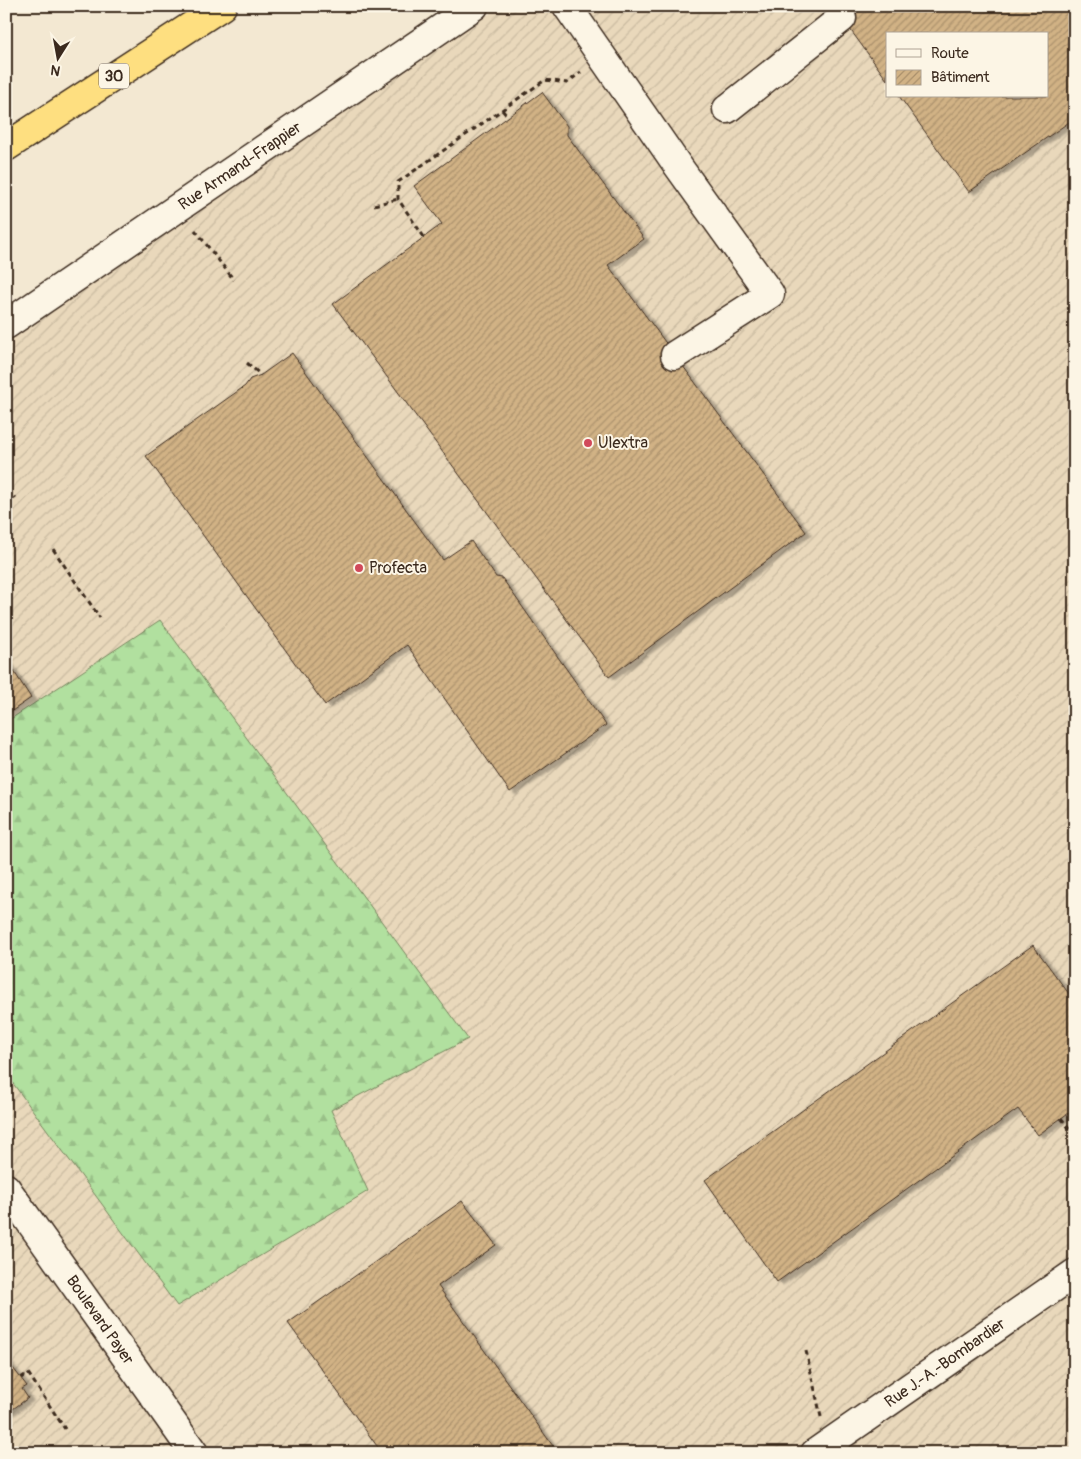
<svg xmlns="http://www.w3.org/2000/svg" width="1081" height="1459" font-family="Pangolin,sans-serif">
<defs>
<pattern id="industrial-furrows" width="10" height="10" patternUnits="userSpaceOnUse" patternTransform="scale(1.25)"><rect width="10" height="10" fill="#e9d8bb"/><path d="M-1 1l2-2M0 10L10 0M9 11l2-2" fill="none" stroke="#c9baa0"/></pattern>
<pattern id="forest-firs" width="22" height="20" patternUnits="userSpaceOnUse" patternTransform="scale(1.25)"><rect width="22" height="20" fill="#b1e09f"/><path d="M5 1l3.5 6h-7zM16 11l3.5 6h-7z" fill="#99c088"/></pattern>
<pattern id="building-hatch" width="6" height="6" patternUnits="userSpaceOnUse" patternTransform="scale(1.25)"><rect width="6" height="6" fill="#d1b285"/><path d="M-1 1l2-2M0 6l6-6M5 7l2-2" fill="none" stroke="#ab916c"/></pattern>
<filter id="shadow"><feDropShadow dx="5.5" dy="3" stdDeviation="1" flood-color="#0004"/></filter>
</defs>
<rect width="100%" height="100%" fill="#f3e8d2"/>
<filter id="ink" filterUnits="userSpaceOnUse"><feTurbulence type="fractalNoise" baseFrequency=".02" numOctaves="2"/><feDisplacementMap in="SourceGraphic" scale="10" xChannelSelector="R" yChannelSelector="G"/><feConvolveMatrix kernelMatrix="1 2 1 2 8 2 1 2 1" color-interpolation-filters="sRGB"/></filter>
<g filter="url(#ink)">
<path fill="url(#industrial-furrows)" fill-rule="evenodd" d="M 501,6 L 1075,6 L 1075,1453 L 6,1453 L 6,341 ZM 887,34 L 1047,34 L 1047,96 L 887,96 Z"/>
<polygon fill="url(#forest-firs)" stroke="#76855e" points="160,620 468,1039 331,1110 368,1191 177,1306 6,1074 6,722"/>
<g fill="url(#building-hatch)" stroke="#3b2a1e" filter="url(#shadow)">
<polygon points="833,6 1075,6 1075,118 969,192 899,96 1047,96 1047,34 887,34 887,80"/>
<polygon points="542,92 567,126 567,135 644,239 608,265 806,532 609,677 333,304 442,224 414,186"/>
<polygon points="292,353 443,560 471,541 496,577 502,578 606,725 510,792 407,645 325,705 146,456 245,386 250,379 261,375"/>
<polygon points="6,659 31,698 6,715"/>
<polygon points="1033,945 1075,1002 1075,1108 1038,1135 1018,1109 777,1282 705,1180"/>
<polygon points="462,1201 496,1245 438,1286 558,1453 382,1453 288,1323"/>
<polygon points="6,1359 27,1386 22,1389 28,1398 6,1414"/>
<polygon points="1075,1445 1075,1453 1064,1453"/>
</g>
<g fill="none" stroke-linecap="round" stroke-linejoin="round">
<g stroke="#3b2a1e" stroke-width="31">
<g id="minor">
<polyline points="567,6 678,166 770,294 675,355"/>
<polyline points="727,109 842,18"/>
<polyline points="6,325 474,6"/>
<polyline points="6,1188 194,1453"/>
<polyline points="815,1453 1075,1273"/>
</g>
</g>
<g stroke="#3b2a1e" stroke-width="31">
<polyline id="highway" points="6,147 222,6"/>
</g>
<g stroke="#3b2a1e" stroke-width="3" stroke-dasharray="5 4" stroke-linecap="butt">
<polyline points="502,110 508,117"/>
<polyline points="374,205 398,199"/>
<polyline points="195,230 234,280"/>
<polyline points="424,237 398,199 398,182 545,80 567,83 581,72"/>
<polyline points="247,363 261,375"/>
<polyline points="6,504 16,497"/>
<polyline points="53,549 100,618"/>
<polyline points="1061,1118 1075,1135"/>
<polyline points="806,1351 821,1417"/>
<polyline points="21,1378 28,1373 65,1429"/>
</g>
<use href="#minor" stroke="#fcf5e5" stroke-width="28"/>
<use href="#highway" stroke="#fedf80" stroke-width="28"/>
</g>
</g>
<g fill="#d1495b" stroke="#fcf5e5" stroke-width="2">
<circle cx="588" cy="443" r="5"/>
<circle cx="359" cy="568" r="5"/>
</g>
<g text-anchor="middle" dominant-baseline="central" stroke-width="4" stroke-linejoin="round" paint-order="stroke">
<rect fill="#fcf5e5" stroke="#75675a" stroke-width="1" x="99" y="63.5" width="30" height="25" rx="4"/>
<g font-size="15" font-weight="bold" fill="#3b2a1e">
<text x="114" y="76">30</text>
</g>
<g font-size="16" fill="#3b2a1e" stroke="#fcf5e5">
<text transform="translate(240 166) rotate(-34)">Rue Armand-Frappier</text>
<text transform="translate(100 1320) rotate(55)">Boulevard Payer</text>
<text transform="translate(945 1363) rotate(-35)">Rue J.-A.-Bombardier</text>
</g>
<g font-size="16" fill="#3b2a1e" stroke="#fcf5e5" text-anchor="start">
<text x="598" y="443">Ulextra</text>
<text x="369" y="568">Profecta</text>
</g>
</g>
<rect width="1081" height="1459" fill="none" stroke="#fcf5e5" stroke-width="25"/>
<rect x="12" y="12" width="1056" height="1434" fill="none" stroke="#3b2a1e" stroke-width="2" filter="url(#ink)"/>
<rect x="886" y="32" width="162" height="65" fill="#fcf5e5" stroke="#afa495"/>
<rect x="896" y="49" width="25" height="8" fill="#fcf5e5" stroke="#afa495"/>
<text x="931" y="58" font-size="15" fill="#3b2a1e">Route</text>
<rect x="896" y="70" width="25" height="15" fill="url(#building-hatch)" stroke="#afa495"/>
<text x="931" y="82" font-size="15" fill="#3b2a1e">Bâtiment</text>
<g transform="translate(58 58) rotate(191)" stroke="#fcf5e5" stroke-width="4" paint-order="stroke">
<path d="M0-4L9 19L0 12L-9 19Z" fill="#3b2a1e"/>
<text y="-8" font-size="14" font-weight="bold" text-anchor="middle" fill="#3b2a1e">N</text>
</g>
</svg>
